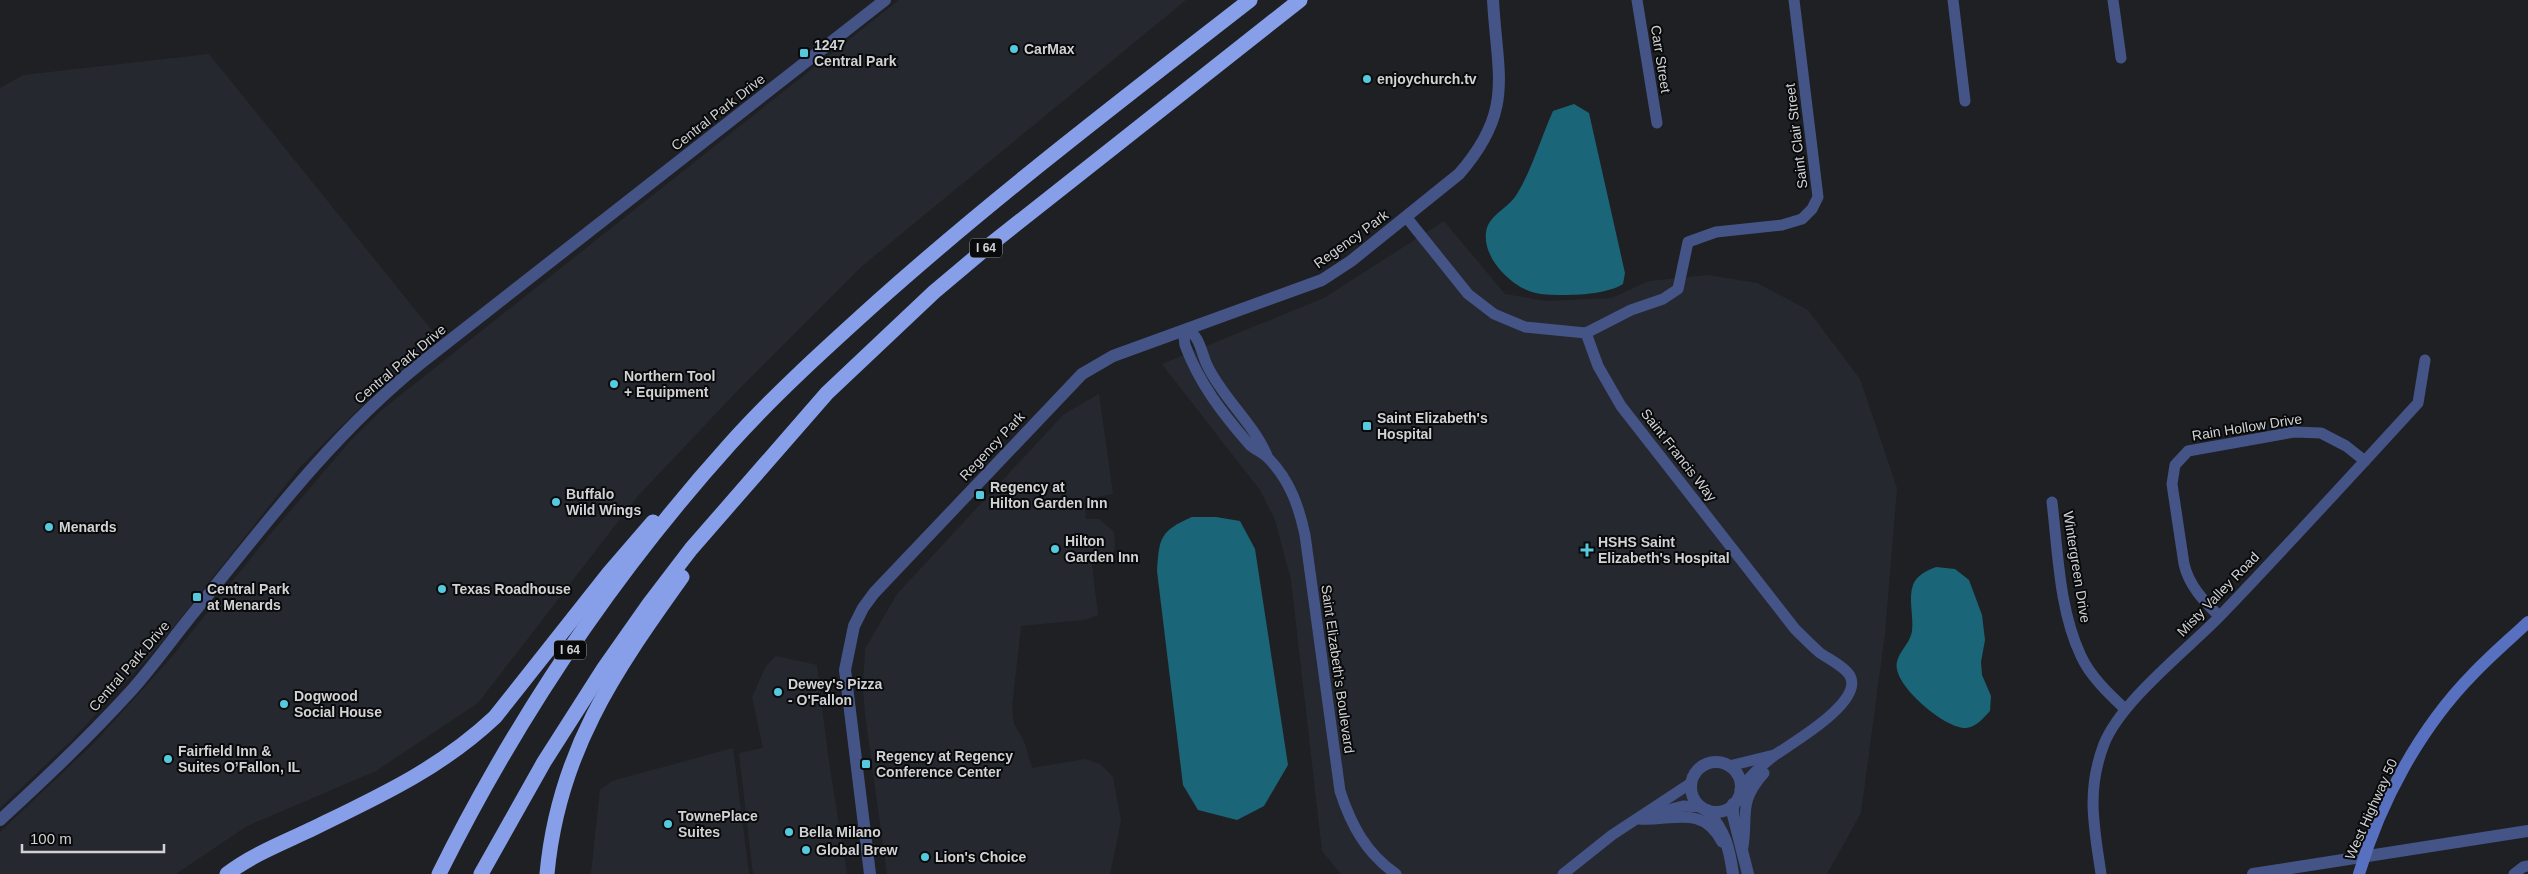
<svg xmlns="http://www.w3.org/2000/svg" width="2528" height="874" font-family="Helvetica,sans-serif">
<rect width="100%" height="100%" fill="#1f2023"/>
<g fill="#262830">
<polygon points="899,0 1186,0 861,267 741,387 637,497 478,703 376,771 247,826 176,874 0,874 0,832 95,742 170,659 267,538 351,440 383,409"/>
<polygon points="209,54 438,338 385,383 300,467 157,648 72,740 0,808 0,88 23,75"/>
<polygon points="1444,221 1505,294 1546,301 1612,298 1649,281 1708,275 1757,283 1808,310 1860,379 1897,488 1885,633 1861,813 1827,874 1341,874 1322,851 1291,580 1275,520 1260,490 1162,364 1324,298"/>
<polygon points="1099,394 1113,494 1084,499 1086,519 1099,519 1114,532 1115,548 1109,562 1092,565 1098,615 1084,620 1021,626 1012,707 1014,724 1024,741 1032,768 1085,759 1100,764 1113,777 1121,821 1110,874 887,874 865,714 863,688 865,649 897,594 1064,414"/>
<polygon points="776,656 817,665 828,756 847,874 753,874 739,753 763,748 752,697 766,666"/>
<polygon points="733,748 749,874 591,874 600,790 612,781"/>
</g>
<g fill="#1a6578">
<path d="M 1574,104 L 1589,113 L 1625,273 L 1623,284 C 1604,296 1563,296 1541,294 C 1514,292 1476,254 1488,225 C 1494,213 1510,206 1517,194 C 1532,169 1541,138 1553,111 Z"/>
<path d="M 1192,517 L 1216,517 L 1240,521 L 1255,549 L 1288,765 L 1264,806 L 1237,820 L 1198,810 L 1183,785 L 1157,571 C 1159,538 1160,531 1192,517 Z"/>
<path d="M 1936,567 L 1955,569 L 1969,580 L 1982,615 L 1985,640 L 1981,662 L 1982,675 L 1991,696 L 1990,711 C 1984,717 1977,727 1966,728 C 1946,729 1900,690 1897,669 C 1894,655 1910,645 1912,631 C 1914,618 1908,598 1913,585 C 1917,575 1926,571 1936,567 Z"/>
</g>
<g fill="none" stroke-linecap="round" stroke-linejoin="round">
<g stroke="#445486" stroke-width="11">
<polyline points="1637,0 1657,123"/>
<polyline points="1953,0 1965,101"/>
<polyline points="2113,0 2121,58"/>
<path d="M 1407,218 L 1468,294 L 1494,314 L 1525,327 L 1586,333 L 1598,366 L 1621,406 L 1795,629 C 1803,637 1811,645 1820,653 C 1829,659 1845,667 1850,676 C 1864,702 1792,743 1775,755 C 1763,764 1749,777 1740,790"/>
<polyline points="1586,333 1631,310 1663,299 1678,289 1688,242 1716,232 1782,225 1802,219 1812,209 1818,197 1794,0"/>
<path d="M 1268,458 C 1254,423 1223,399 1207,365 C 1201,352 1200,335 1186,329 L 1184,337 L 1185,345 C 1199,383 1222,413 1249,444 C 1255,450 1264,453 1270,460 C 1290,481 1299,507 1305,535 L 1340,791 C 1351,825 1366,853 1396,874"/>
<path d="M 2052,502 C 2058,552 2059,610 2081,656 C 2090,676 2109,694 2125,709"/>
<path d="M 2219,616 C 2204,601 2189,586 2184,564 L 2172,484 L 2175,465 L 2188,451 L 2294,432 L 2321,433 L 2346,446 L 2365,461"/>
<polyline points="1729,766 1774,755"/>
<polyline points="1660,812 1683,806 1702,807"/>
<path d="M 1639,819 C 1670,822 1702,803 1722,842"/>
<path d="M 1743,847 C 1748,814 1738,802 1764,773"/>
<polyline points="1563,874 1612,835 1691,783"/>
<path d="M 2101,874 C 2094,826 2086,791 2104,744 C 2121,701 2187,650 2220,616 C 2287,546 2353,474 2418,403 L 2425,360"/>
<polyline points="2514,874 2523,867 2528,866"/>
</g>
<g stroke="#445486" stroke-width="12">
<circle cx="1716" cy="787" r="25"/>
<polyline points="1733,804 1733,815 1748,874"/>
<path d="M 1707,810 C 1725,832 1729,846 1733,874"/>
<path d="M 0,820 C 45,779 89,737 130,692 C 150,670 168,645 187,621 C 260,531 330,436 421,363 L 885,0"/>
<path d="M 870,874 L 845,670 L 854,626 L 863,608 L 874,593 L 1082,374 L 1113,356 L 1322,280 L 1351,261 L 1459,174 C 1515,110 1497,75 1493,0"/>
<polyline points="2253,874 2528,831"/>
</g>
<path stroke="#5870c0" stroke-width="12" d="M 2359,874 C 2380,802 2420,728 2473,674 C 2490,656 2510,639 2528,622"/>
<g stroke="#879fe9" stroke-width="15">
<path d="M 227,874 C 253,854 285,842 314,828 C 380,796 441,768 495,717 L 609,573 L 653,522"/>
<path d="M 439,874 C 516,719 614,573 730,444 C 776,393 827,347 878,301 C 997,195 1124,98 1250,0"/>
<polyline points="481,874 544,762 604,668 649,604 691,549 827,393 934,292 991,244 1300,0"/>
<path d="M 547,874 C 558,753 614,672 682,577"/>
</g>
</g>
<g fill="#55cade" stroke="#090a0b" stroke-width="2">
<circle cx="1014" cy="49" r="5"/>
<rect x="799" y="48" width="10" height="10" rx="2.5"/>
<circle cx="1367" cy="79" r="5"/>
<circle cx="614" cy="384" r="5"/>
<rect x="1362" y="421" width="10" height="10" rx="2.5"/>
<rect x="975" y="490" width="10" height="10" rx="2.5"/>
<circle cx="556" cy="502" r="5"/>
<circle cx="49" cy="527" r="5"/>
<circle cx="1055" cy="549" r="5"/>
<path d="M1584.5 542.5h5v5h5v5h-5v5h-5v-5h-5v-5h5z"/>
<circle cx="442" cy="589" r="5"/>
<rect x="192" y="592" width="10" height="10" rx="2.5"/>
<circle cx="778" cy="692" r="5"/>
<circle cx="284" cy="704" r="5"/>
<circle cx="168" cy="759" r="5"/>
<rect x="861" y="759" width="10" height="10" rx="2.5"/>
<circle cx="668" cy="824" r="5"/>
<circle cx="789" cy="832" r="5"/>
<circle cx="806" cy="850" r="5"/>
<circle cx="925" cy="857" r="5"/>
</g>
<g text-anchor="middle" dominant-baseline="central" stroke-width="4" stroke-linejoin="round" paint-order="stroke">
<g fill="#090a0b" stroke="#969698" stroke-width="1">
<rect x="970" y="238.5" width="32" height="19" rx="4"/>
<rect x="554" y="640.5" width="32" height="19" rx="4"/>
</g>
<g font-size="12" font-weight="bold" fill="#d2d2d4">
<text x="986" y="248">I 64</text>
<text x="570" y="650">I 64</text>
</g>
<g font-size="14" font-weight="bold" fill="#d2d2d4" stroke="#090a0b" text-anchor="start">
<text x="814" y="45">1247<tspan x="814" dy="16">Central Park</tspan></text>
<text x="1024" y="49">CarMax</text>
<text x="1377" y="79">enjoychurch.tv</text>
<text x="624" y="376">Northern Tool<tspan x="624" dy="16">+ Equipment</tspan></text>
<text x="1377" y="418">Saint Elizabeth's<tspan x="1377" dy="16">Hospital</tspan></text>
<text x="990" y="487">Regency at<tspan x="990" dy="16">Hilton Garden Inn</tspan></text>
<text x="566" y="494">Buffalo<tspan x="566" dy="16">Wild Wings</tspan></text>
<text x="59" y="527">Menards</text>
<text x="1065" y="541">Hilton<tspan x="1065" dy="16">Garden Inn</tspan></text>
<text x="1598" y="542">HSHS Saint<tspan x="1598" dy="16">Elizabeth's Hospital</tspan></text>
<text x="207" y="589">Central Park<tspan x="207" dy="16">at Menards</tspan></text>
<text x="452" y="589">Texas Roadhouse</text>
<text x="788" y="684">Dewey's Pizza<tspan x="788" dy="16">- O'Fallon</tspan></text>
<text x="294" y="696">Dogwood<tspan x="294" dy="16">Social House</tspan></text>
<text x="178" y="751">Fairfield Inn &amp;<tspan x="178" dy="16">Suites O’Fallon, IL</tspan></text>
<text x="876" y="756">Regency at Regency<tspan x="876" dy="16">Conference Center</tspan></text>
<text x="678" y="816">TownePlace<tspan x="678" dy="16">Suites</tspan></text>
<text x="799" y="832">Bella Milano</text>
<text x="816" y="850">Global Brew</text>
<text x="935" y="857">Lion's Choice</text>
</g>
<g font-size="14" fill="#d2d2d4" stroke="#090a0b">
<text transform="translate(1661 59) rotate(81)">Carr Street</text>
<text transform="translate(718 112) rotate(-38)">Central Park Drive</text>
<text transform="translate(1796 136) rotate(-97)">Saint Clair Street</text>
<text transform="translate(1351 239) rotate(-36)">Regency Park</text>
<text transform="translate(400 364) rotate(-40)">Central Park Drive</text>
<text transform="translate(2247 427) rotate(-9)">Rain Hollow Drive</text>
<text transform="translate(992 446) rotate(-47)">Regency Park</text>
<text transform="translate(1679 455) rotate(52)">Saint Francis Way</text>
<text transform="translate(2077 567) rotate(81)">Wintergreen Drive</text>
<text transform="translate(2218 594) rotate(-46)">Misty Valley Road</text>
<text transform="translate(129 666) rotate(-49)">Central Park Drive</text>
<text transform="translate(1338 669) rotate(82)">Saint Elizabeth's Boulevard</text>
<text transform="translate(2371 809) rotate(-66)">West Highway 50</text>
</g>
</g>
<path d="M22 844v8h142v-8" fill="none" stroke="#d2d2d4" stroke-width="2.5"/>
<text x="30" y="844" font-size="15" fill="#d2d2d4" stroke="#090a0b" stroke-width="4" paint-order="stroke">100 m</text>
</svg>
